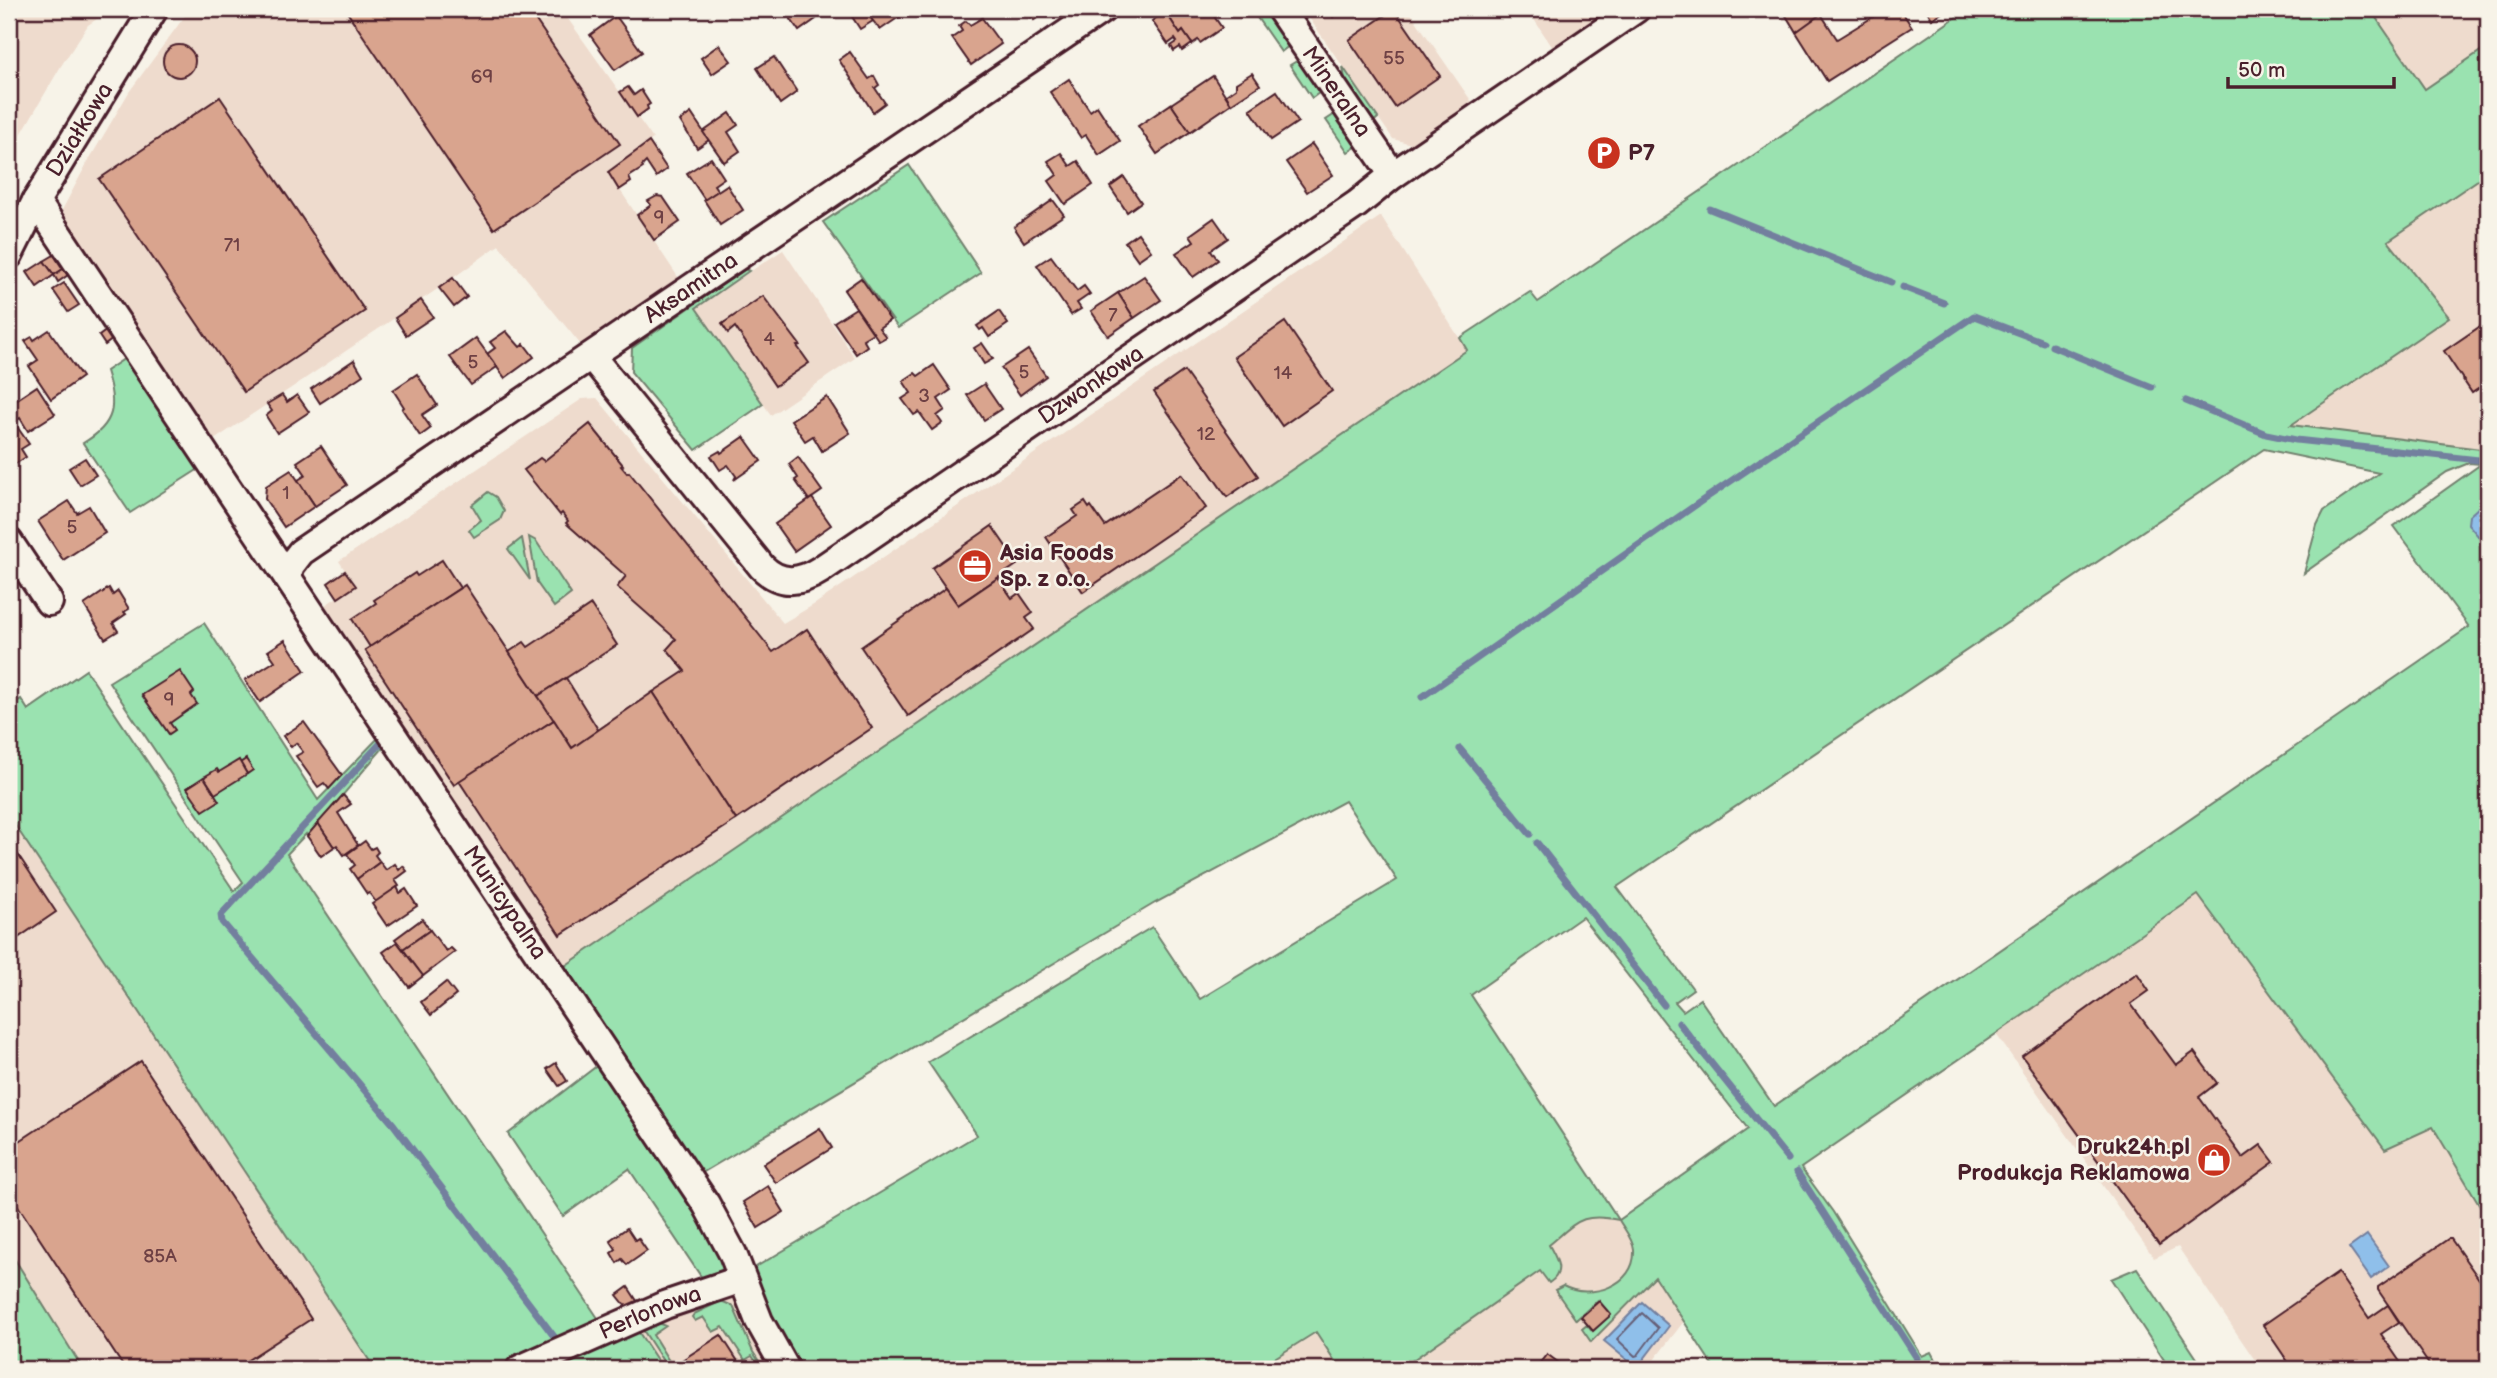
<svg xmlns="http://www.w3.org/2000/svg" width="2497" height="1378" font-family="'Balsamiq Sans',sans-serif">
<rect width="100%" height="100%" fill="#f7f3e8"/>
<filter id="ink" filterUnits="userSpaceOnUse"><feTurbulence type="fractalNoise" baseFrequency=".0143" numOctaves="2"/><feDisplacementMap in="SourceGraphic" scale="14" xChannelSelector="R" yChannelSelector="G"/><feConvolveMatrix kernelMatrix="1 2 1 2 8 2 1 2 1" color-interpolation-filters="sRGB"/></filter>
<g filter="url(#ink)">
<g fill="#eedbcd">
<polygon points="9,9 112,9 88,25 61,66 9,155"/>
<polygon points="190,9 561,9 653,139 608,172 680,280 581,345 499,245 439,288 214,440 60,214 86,165 129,92"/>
<polygon points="1303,9 1408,9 1474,105 1415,145 1393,139"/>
<polygon points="1527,9 1616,9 1555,51"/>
<polygon points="2370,9 2488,9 2488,46 2424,89"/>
<polygon points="2488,173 2488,450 2290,426 2449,317 2388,241"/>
<polygon points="1381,216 1467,350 562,968 325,605 355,586 339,561 582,399 597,398 783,623 815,604"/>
<polygon points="783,250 855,358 771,415 696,307"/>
<polygon points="9,816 375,1369 83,1369 9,1250"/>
<polygon points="2198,894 2385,1148 2433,1127 2488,1219 2488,1369 2261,1369 2178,1247 2154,1258 1996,1034"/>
<polygon points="1586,1171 1685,1320 1647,1369 1257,1369"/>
<polygon points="717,1295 734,1297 740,1303 774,1369 663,1369 638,1332"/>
</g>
<g fill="#9ae2b0" stroke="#72806e" stroke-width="2" fill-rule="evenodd">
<polygon points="1251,9 1265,9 1290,45 1281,52"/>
<path d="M 1968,9 L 2370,9 L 2425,89 L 2488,46 L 2488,173 L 2388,241 L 2449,317 L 2291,425 L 2488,450 L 2488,1219 L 2433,1127 L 2385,1149 L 2198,895 L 1801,1168 L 1833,1212 L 1922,1356 L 1931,1352 L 1940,1369 L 1715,1369 L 1655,1277 L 1591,1342 L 1582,1329 L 1587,1325 L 1591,1330 L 1610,1315 L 1598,1300 L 1576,1320 L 1555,1290 L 1563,1286 C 1589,1300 1636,1287 1634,1250 C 1633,1239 1624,1229 1619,1220 C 1581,1212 1577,1222 1549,1245 C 1556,1258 1566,1272 1549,1283 L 1540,1271 L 1400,1369 L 1340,1369 L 1316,1332 L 1257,1369 L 802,1369 L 782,1339 L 750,1276 L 756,1267 L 977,1135 L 928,1062 L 1152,927 L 1200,999 L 1397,880 L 1345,801 L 1155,903 L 697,1176 L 562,968 L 1467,350 L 1460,338 L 1530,292 L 1538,302 ZM 2264,449 L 2379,473 L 2324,511 L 2317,525 L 2304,573 L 2447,472 L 2469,463 L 2481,464 L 2394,526 L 2469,627 L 1774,1106 L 1700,999 L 1683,1011 L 1675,1002 L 1693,989 L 1617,887 ZM 1582,917 L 1748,1129 L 1619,1220 L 1471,995 Z"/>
<polygon points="1300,59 1320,89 1319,93 1312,98 1290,65"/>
<polygon points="1343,67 1378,118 1371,124 1346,86"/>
<polygon points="1335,114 1359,145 1348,152 1326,120"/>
<polygon points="909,165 981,273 898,328 823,222"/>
<polygon points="745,269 749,271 696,308 763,404 696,450 631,372 632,348"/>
<path d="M 127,357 L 202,467 L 130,513 L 83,443 C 116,424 117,405 106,371 Z"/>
<polygon points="488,492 496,497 504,511 500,520 474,537 469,530 481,520 472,505"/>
<polygon points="529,537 536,541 571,594 554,607 537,583"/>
<polygon points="522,538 530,580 508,549"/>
<path d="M 204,623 L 318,800 L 378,738 L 384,747 C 357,777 334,807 307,836 L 306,834 L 287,854 L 602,1324 L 508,1369 L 375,1369 L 9,816 L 9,707 L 21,699 L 28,710 L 86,670 L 234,891 L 243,882 L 109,682 Z"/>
<polygon points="598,1065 725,1256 727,1268 722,1272 702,1278 629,1169 563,1216 508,1134"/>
<polygon points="9,1250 83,1369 9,1369"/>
<polygon points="2137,1268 2204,1369 2170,1369 2111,1279"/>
<polygon points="721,1301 733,1306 753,1352 764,1369 761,1369 752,1356 745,1360 723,1327 713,1332 703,1317 695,1321 692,1317 694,1314"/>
<polygon points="659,1323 666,1326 653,1335 669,1361 665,1364 643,1330"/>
<polygon points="634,1325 663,1369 535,1369"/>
</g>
<g fill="#8fbfea" stroke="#737f9e" stroke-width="2">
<polygon points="2480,506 2488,510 2488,548 2468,524 2469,516"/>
<polygon points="2367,1235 2389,1266 2371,1279 2349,1248"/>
<polygon points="1642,1302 1669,1326 1637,1368 1604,1341"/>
</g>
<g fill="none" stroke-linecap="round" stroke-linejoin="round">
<polygon stroke="#665f77" stroke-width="2" points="1642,1313 1658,1328 1638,1355 1635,1356 1617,1339"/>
<g stroke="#737f9e" stroke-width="7">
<polyline points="1710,209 1891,282"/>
<polyline points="1903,287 1944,303"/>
<polyline points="2052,346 2152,387"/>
<polyline points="2186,401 2266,434 2296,440 2488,461"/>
<polyline points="1422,697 1700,502 1974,316 2043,342"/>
<polyline points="380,744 221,915 222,922 394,1125 556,1339"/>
<polyline points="1460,749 1530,834"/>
<polyline points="1537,843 1664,1005"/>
<polyline points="1679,1023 1788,1159"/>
<polyline points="1797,1172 1917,1358 1915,1369"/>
</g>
</g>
<g fill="#d9a48e" stroke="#4a1f2b" stroke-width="2">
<polygon points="345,9 528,9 620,144 494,229"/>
<polygon points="797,9 809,9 816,19 799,31 788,15"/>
<polygon points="847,9 864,9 873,21 860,29"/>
<polygon points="864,9 898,9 902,15 880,30"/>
<polygon points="1027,9 1046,9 1048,11 1034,20"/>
<polygon points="1169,9 1200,9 1205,16 1211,12 1222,28 1200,43 1198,40 1192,44 1183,31 1180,34 1165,11"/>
<polygon points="1327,9 1345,9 1333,17"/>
<polygon points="1394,9 1440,76 1395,107 1349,40"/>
<polygon points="1782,9 1814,9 1820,17 1796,32"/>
<polygon points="1886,9 1900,9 1912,27 1827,81 1796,32 1821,14 1837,39"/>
<polygon points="1926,9 1941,9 1943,12 1932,19"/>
<polygon points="1165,11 1180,34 1183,31 1192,44 1182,51 1180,47 1174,51 1171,46 1177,42 1175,39 1168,44 1152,21"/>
<polygon points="616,16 642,52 615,70 590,35"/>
<polygon points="982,18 1001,44 971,65 952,38 962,31 959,26 966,21 970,25"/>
<polygon points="719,45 731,61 712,74 701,58"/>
<circle cx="179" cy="61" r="16"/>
<polygon points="850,52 869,79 874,76 879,85 875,88 885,103 873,112 839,60"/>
<polygon points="774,57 797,92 780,104 757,68"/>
<polygon points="1252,73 1260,85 1231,104 1226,95 1236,88 1236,83"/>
<polygon points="1213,76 1231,104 1190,132 1171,104"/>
<polygon points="1069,79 1090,111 1097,106 1120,141 1099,155 1086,135 1081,138 1050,92"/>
<polygon points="628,87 634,95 641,90 650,104 647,106 648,109 637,117 620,92"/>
<polygon points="1277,91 1298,122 1271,140 1250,109"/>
<polygon points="220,97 365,311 244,392 99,179"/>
<polygon points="1171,104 1190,132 1157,154 1138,126"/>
<polygon points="691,113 709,140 697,148 680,121"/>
<polygon points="730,113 738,125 728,132 740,151 724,162 703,132"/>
<polygon points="649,142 667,169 656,177 646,162 642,166 643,168 629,177 631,182 619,190 608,172"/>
<polygon points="1312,144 1333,175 1307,192 1286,162"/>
<polygon points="1061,153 1070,166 1078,161 1093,185 1065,204 1049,181 1057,175 1048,161"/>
<polygon points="711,158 724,178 714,185 718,191 705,200 687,173"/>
<polygon points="1124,177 1141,202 1127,212 1110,187"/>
<polygon points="727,185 743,210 720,225 704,200"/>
<polygon points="657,196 663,197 680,222 654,240 637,215 651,205 648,201"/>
<polygon points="1053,200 1064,215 1024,242 1014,227"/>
<polygon points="1214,218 1228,238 1211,250 1218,260 1193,277 1176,253 1194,241 1190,235"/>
<polygon points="1138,233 1151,251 1138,260 1125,242"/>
<polygon points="54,255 63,269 54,275 44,261"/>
<polygon points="1051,256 1077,291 1084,286 1090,294 1077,303 1081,309 1071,315 1037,265"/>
<polygon points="44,261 54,275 37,287 27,272"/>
<polygon points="63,269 68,275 58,282 54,275"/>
<polygon points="1144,276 1161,300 1134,318 1118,293"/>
<polygon points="453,278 467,297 454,307 439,288"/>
<polygon points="861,278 890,320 879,328 886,337 879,341 844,290"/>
<polygon points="64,283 79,305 68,312 53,290"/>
<polygon points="1118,293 1134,318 1108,336 1091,311"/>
<polygon points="763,296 800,345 797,346 809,363 775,386 735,327 728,333 722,324"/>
<polygon points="421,300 433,317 406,335 395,318"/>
<polygon points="856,308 873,333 863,339 867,346 856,354 834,322"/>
<polygon points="999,311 1008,324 989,337 983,328 980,330 977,326"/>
<polygon points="2488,321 2488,382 2472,393 2444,351"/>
<polygon points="1285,322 1332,391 1282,426 1234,357"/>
<polygon points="49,330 82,377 51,399 29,366 38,360 25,341 32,337 34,340"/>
<polygon points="107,330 113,339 105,345 99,336"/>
<polygon points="506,331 520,347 524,344 534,357 505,378 487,354 495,348 490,342"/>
<polygon points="476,338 497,367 471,385 450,357"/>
<polygon points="982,343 993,359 984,364 974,348"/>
<polygon points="1028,350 1046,376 1020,395 1001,368"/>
<polygon points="354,360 363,375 320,403 311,389"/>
<polygon points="934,365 951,390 938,399 945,410 937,416 942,423 932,430 919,412 914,415 902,399 911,393 903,381 915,373 918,376"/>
<polygon points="1184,371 1258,476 1227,497 1154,392"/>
<polygon points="417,374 437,405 422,415 431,428 420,436 402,409 404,407 393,390"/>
<polygon points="984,384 1001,409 984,420 967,395"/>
<polygon points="37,386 55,414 28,431 20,418 16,421 11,413 15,410 10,404"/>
<polygon points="282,395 287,402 297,395 309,412 277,433 266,416 272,411 267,404"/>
<polygon points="827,397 850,433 822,451 813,436 805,441 791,420"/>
<polygon points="13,421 29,444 21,449 26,457 9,468 9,424"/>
<polygon points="590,424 623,465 621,466 627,473 629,472 773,652 807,629 872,728 736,820 653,692 685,671 667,649 676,639 617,587 626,576 568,525 566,523 568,521 562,513 560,515 524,470 540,458 544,461"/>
<polygon points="744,437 761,461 734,480 736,476 728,465 720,470 711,456 720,451 721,453"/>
<polygon points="321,446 347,485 315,506 298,480 306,475 297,462"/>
<polygon points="798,457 822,491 809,500 795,480 798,478 789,464"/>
<polygon points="85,458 96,475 80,485 69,468"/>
<polygon points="291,470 315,506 284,527 265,499 266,486"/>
<polygon points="1182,474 1206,508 1083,592 1046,537 1077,516 1073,510 1085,502 1089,508 1091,506 1105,526"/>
<polygon points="812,498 831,525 794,551 775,524"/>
<polygon points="69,501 77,513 89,506 105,533 63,560 38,521"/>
<polygon points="992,526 1018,564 958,605 932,568"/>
<polygon points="442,560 460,588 370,647 352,619 376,603 374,600 415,573 417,576"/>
<polygon points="345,571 356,586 338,598 328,583"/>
<polygon points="998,578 1012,598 1019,593 1033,613 1026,618 1034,629 908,716 861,647 946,588 958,605"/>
<polygon points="465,585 554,720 454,785 365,650"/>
<polygon points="109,588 113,595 118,591 129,609 124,612 126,614 113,623 118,631 105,639 84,605"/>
<polygon points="591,605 617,645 538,696 509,652 524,642 528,647"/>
<polygon points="285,640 305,671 260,702 245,680 275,661 268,651"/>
<polygon points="180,671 194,692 191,695 197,704 170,723 175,730 169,734 142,695"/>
<polygon points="566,678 599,731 572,748 538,696"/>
<polygon points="653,692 736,820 560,935 459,781 554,720 572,748"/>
<polygon points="304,722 342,775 329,789 324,783 318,787 296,756 303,752 296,743 291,747 283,736"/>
<polygon points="246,759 253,770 247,774 240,763"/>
<polygon points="239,760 247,774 215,794 204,777 217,769 219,772"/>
<polygon points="204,777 219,801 203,811 187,788"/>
<polygon points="343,795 351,804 338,813 358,845 344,855 337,845 334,847 318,823"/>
<polygon points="318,823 334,847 321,856 307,836"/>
<polygon points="9,841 56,912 9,944"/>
<polygon points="365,841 371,849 375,847 378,852 375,855 380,862 357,879 350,869 355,865 347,854"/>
<polygon points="380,862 386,870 395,864 399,870 403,866 407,871 395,880 399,886 376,902 369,893 367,894 357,879"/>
<polygon points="397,887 400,893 406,889 417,906 387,926 372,904"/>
<polygon points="422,919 430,930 403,949 395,939"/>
<polygon points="430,930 446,951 451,948 455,952 423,976 403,949"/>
<polygon points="397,942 423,976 409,987 383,952"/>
<polygon points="2137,973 2149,991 2131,1004 2176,1065 2194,1052 2217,1083 2199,1097 2243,1158 2261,1145 2274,1162 2159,1245 2022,1056"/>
<polygon points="446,982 456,995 431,1015 421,1002"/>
<polygon points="141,1061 311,1319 234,1369 125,1369 9,1192 9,1148"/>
<polygon points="556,1063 567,1081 559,1086 547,1069"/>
<polygon points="820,1128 832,1148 776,1183 763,1164"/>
<polygon points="768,1186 784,1212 758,1228 743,1202"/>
<polygon points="627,1228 635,1240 638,1238 647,1251 627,1265 622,1259 617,1263 611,1253 616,1249 610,1240"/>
<polygon points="2448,1239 2451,1239 2488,1292 2488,1369 2432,1369 2378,1290 2378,1287"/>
<polygon points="2338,1273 2369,1318 2388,1305 2399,1322 2381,1334 2405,1369 2293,1369 2263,1325"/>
<polygon points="628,1287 639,1304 629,1310 617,1295"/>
<polygon points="1599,1301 1611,1315 1593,1331 1581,1317"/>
<polygon points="721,1335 739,1363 730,1369 680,1369 676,1364"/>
<polygon points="1547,1354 1567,1369 1535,1369"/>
<polygon points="739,1363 745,1369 730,1369"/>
</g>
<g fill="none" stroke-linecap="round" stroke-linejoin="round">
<g stroke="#4a1f2b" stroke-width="32">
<g id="minor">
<path id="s1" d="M 1280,9 L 1393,175"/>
<path id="s2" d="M 36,201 L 706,1204 L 733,1254 L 759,1321 L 786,1369"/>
<path id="s3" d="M 9,255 L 36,201 L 154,9"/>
<path id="s4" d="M 592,357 L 762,567 C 780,585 800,583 820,570 L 1357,204 L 1393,175 L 1636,9"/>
<polyline points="9,542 49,602"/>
<path id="s5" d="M 287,576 L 291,565 L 301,552 L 1103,9"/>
<path id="s6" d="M 520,1369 L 665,1305 L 742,1279"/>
</g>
</g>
<use href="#minor" stroke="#f7f3e8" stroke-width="26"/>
</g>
</g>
<defs>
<g id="parking-disc" transform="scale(1.75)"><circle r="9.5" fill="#c8321e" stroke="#f7f3e8"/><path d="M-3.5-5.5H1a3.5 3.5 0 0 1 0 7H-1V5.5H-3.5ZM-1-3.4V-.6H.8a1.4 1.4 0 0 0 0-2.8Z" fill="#fff"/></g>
<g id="office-disc" transform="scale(1.75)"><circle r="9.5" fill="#c8321e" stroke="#f7f3e8"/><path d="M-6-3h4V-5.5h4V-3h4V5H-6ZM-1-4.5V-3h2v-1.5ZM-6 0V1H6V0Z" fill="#fff"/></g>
<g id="shop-disc" transform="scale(1.75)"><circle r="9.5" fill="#c8321e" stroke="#f7f3e8"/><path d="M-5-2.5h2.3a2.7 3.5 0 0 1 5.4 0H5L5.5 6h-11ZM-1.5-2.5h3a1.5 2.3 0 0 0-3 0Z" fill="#fff"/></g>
</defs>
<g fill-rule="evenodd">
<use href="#parking-disc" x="1604" y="153"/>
<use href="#office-disc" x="975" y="566"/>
<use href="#shop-disc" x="2214" y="1160"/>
</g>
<g text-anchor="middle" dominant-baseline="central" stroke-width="5" stroke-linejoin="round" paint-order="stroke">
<g font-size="19" fill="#6e4044">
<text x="1394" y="58">55</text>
<text x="482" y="77">69</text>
<text x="659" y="218">9</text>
<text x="232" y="245">71</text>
<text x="1113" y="315">7</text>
<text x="769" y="339">4</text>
<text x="473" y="362">5</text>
<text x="1024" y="372">5</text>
<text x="1283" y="373">14</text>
<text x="924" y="396">3</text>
<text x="1206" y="434">12</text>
<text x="286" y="493">1</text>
<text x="72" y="527">5</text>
<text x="169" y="700">9</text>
<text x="160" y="1256">85A</text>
</g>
<g font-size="23" fill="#4a1f2b" stroke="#f7f3e8">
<text stroke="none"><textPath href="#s1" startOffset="100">Mineralna</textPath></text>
<text stroke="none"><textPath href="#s3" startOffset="144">Działkowa</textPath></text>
<text stroke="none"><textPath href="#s5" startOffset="499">Aksamitna</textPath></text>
<text stroke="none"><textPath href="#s4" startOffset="662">Dzwonkowa</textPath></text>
<text stroke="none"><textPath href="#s2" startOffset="844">Municypalna</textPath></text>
<text stroke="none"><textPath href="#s6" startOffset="142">Perlonowa</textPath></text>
</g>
<g font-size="23" font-weight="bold" fill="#4a1f2b" stroke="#f7f3e8" text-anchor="start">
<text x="1628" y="153">P7</text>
<text x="1000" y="553">Asia Foods<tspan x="1000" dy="26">Sp. z o.o.</tspan></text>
<text x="2190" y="1147" text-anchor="end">Druk24h.pl<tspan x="2190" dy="26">Produkcja Reklamowa</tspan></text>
</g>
</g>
<rect width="2497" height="1378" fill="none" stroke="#f7f3e8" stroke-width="35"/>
<rect x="18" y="18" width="2462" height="1343" fill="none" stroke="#4a1f2b" stroke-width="2.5" filter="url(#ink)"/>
<path d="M2228 77v10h166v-10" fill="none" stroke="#4a1f2b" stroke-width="3.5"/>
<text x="2238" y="77" font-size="21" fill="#4a1f2b" stroke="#f7f3e8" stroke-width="5" paint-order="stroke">50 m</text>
</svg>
